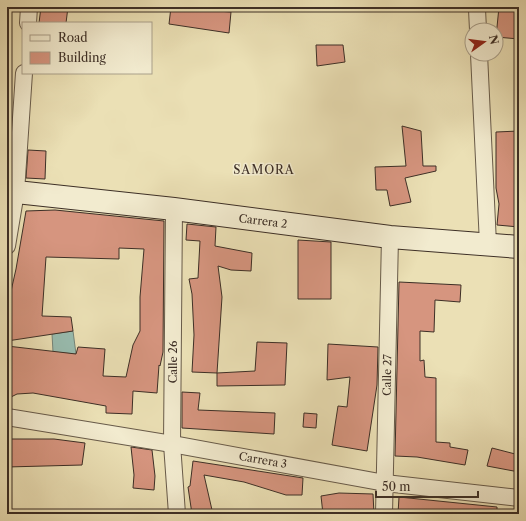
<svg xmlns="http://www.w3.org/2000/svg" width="526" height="521" font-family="'Libre Caslon Text',serif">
<rect width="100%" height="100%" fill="#ebe0b5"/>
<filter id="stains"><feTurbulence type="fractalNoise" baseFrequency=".005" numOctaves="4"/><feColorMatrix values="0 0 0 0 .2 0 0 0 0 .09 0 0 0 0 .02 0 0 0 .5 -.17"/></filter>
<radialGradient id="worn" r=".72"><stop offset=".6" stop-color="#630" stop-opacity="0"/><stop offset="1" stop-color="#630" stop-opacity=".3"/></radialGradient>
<polygon fill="#98bdb1" stroke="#748479" points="73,331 76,354 53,352 52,334"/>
<g fill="#d6957f" stroke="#3d2f26">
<polygon points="41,7 68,7 66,23 39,23"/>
<polygon points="171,7 190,7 190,9 231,12 229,33 169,24"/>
<polygon points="499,7 519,7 519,39 496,37"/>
<polygon points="316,45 343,45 345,62 317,66"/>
<polygon points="402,126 421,131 423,166 436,166 436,171 405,178 411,202 390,206 387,190 376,190 375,167 406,166"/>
<polygon points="519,131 519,227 497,225 499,204 496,188 496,132"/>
<polygon points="28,150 46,151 45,179 26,178"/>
<polygon points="55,210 164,221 163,352 160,366 159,365 157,393 133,391 132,414 106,413 106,406 33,393 17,394 7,399 7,346 76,354 78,347 105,349 103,376 126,377 133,345 140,331 140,297 144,249 119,248 119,259 46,257 42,316 71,317 73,331 7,341 7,309 16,269 26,211"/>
<polygon points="187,224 216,227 215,246 252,253 251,271 231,270 218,266 222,297 217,373 192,372 194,335 192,294 189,279 198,278 200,241 186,240"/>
<polygon points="298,240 331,242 331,299 298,299"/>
<polygon points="399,282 461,285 460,302 435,300 434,332 420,331 420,361 424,360 425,377 436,378 436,442 450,443 450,447 468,450 465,465 417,457 395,456"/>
<polygon points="257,342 287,343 285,385 217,386 217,373 255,371"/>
<polygon points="328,344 378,347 377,385 367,451 332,445 338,406 347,407 350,377 327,380"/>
<polygon points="182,392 200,393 198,410 275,413 274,434 182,428"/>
<polygon points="304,413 317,414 316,428 303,427"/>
<polygon points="7,439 54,439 85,443 82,465 7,467"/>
<polygon points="131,447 152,450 155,476 154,490 133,488 134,475"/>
<polygon points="492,448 519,455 519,472 487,466"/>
<polygon points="193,461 303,478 302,495 286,495 244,482 204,475 212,510 192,514 188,487 190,486"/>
<polygon points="339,493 373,494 374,514 323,514 321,496"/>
<polygon points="399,497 497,507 497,514 398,514"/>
</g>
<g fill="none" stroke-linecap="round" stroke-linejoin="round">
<g stroke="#685b4a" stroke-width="18">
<g id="street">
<polyline points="477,9 478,30"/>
<polyline points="28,23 29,7"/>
<polyline points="479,54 488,244"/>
<polyline points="174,209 172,444 177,514"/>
<polyline points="7,246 16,192 24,73"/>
<polyline points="7,417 172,444 385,483 519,498"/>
<polyline points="384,514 390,237"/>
</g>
</g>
<g stroke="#3d2f26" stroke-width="24">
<polyline id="secondary" points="7,191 174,209 390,237 519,247"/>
</g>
<use href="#street" stroke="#f2ebcf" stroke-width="16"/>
<use href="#secondary" stroke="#f2ebcf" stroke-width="22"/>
</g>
<g text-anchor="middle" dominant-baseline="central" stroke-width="3" stroke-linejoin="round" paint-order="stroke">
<g font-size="11" fill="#3d2f26" stroke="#f2ebcf">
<text transform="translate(263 221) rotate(7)">Carrera 2</text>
<text transform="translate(173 362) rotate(-90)">Calle 26</text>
<text transform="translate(387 375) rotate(-89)">Calle 27</text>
<text transform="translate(263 460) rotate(10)">Carrera 3</text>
</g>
<g font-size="12" letter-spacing="1" fill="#3d2f26" stroke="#f2ebcf">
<text x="264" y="169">SAMORA</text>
</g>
</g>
<rect width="526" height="521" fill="none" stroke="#ebe0b5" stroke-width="24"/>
<rect x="8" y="8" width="510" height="505" fill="none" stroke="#3d2f26" stroke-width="2"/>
<rect x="12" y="12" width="502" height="497" fill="none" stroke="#3d2f26"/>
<rect x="22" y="22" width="130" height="52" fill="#f2ebcf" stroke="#aaa08b"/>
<rect x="30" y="35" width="20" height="6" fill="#f2ebcf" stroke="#aaa08b"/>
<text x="58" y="42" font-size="12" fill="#3d2f26">Road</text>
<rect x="30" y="52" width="20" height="12" fill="#d6957f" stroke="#aaa08b"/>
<text x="58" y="62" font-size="12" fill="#3d2f26">Building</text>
<g transform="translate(484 42) rotate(76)"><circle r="19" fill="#f2ebcf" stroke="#aaa08b"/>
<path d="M0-3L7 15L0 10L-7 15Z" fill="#8f2418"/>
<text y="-6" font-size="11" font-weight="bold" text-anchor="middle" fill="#3d2f26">N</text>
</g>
<path d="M376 491v6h102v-6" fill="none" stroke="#3d2f26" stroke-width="2"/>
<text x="382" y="491" font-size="12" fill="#3d2f26" stroke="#f2ebcf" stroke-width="3" paint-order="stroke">50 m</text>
<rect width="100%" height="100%" filter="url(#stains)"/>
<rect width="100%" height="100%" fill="url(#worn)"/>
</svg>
